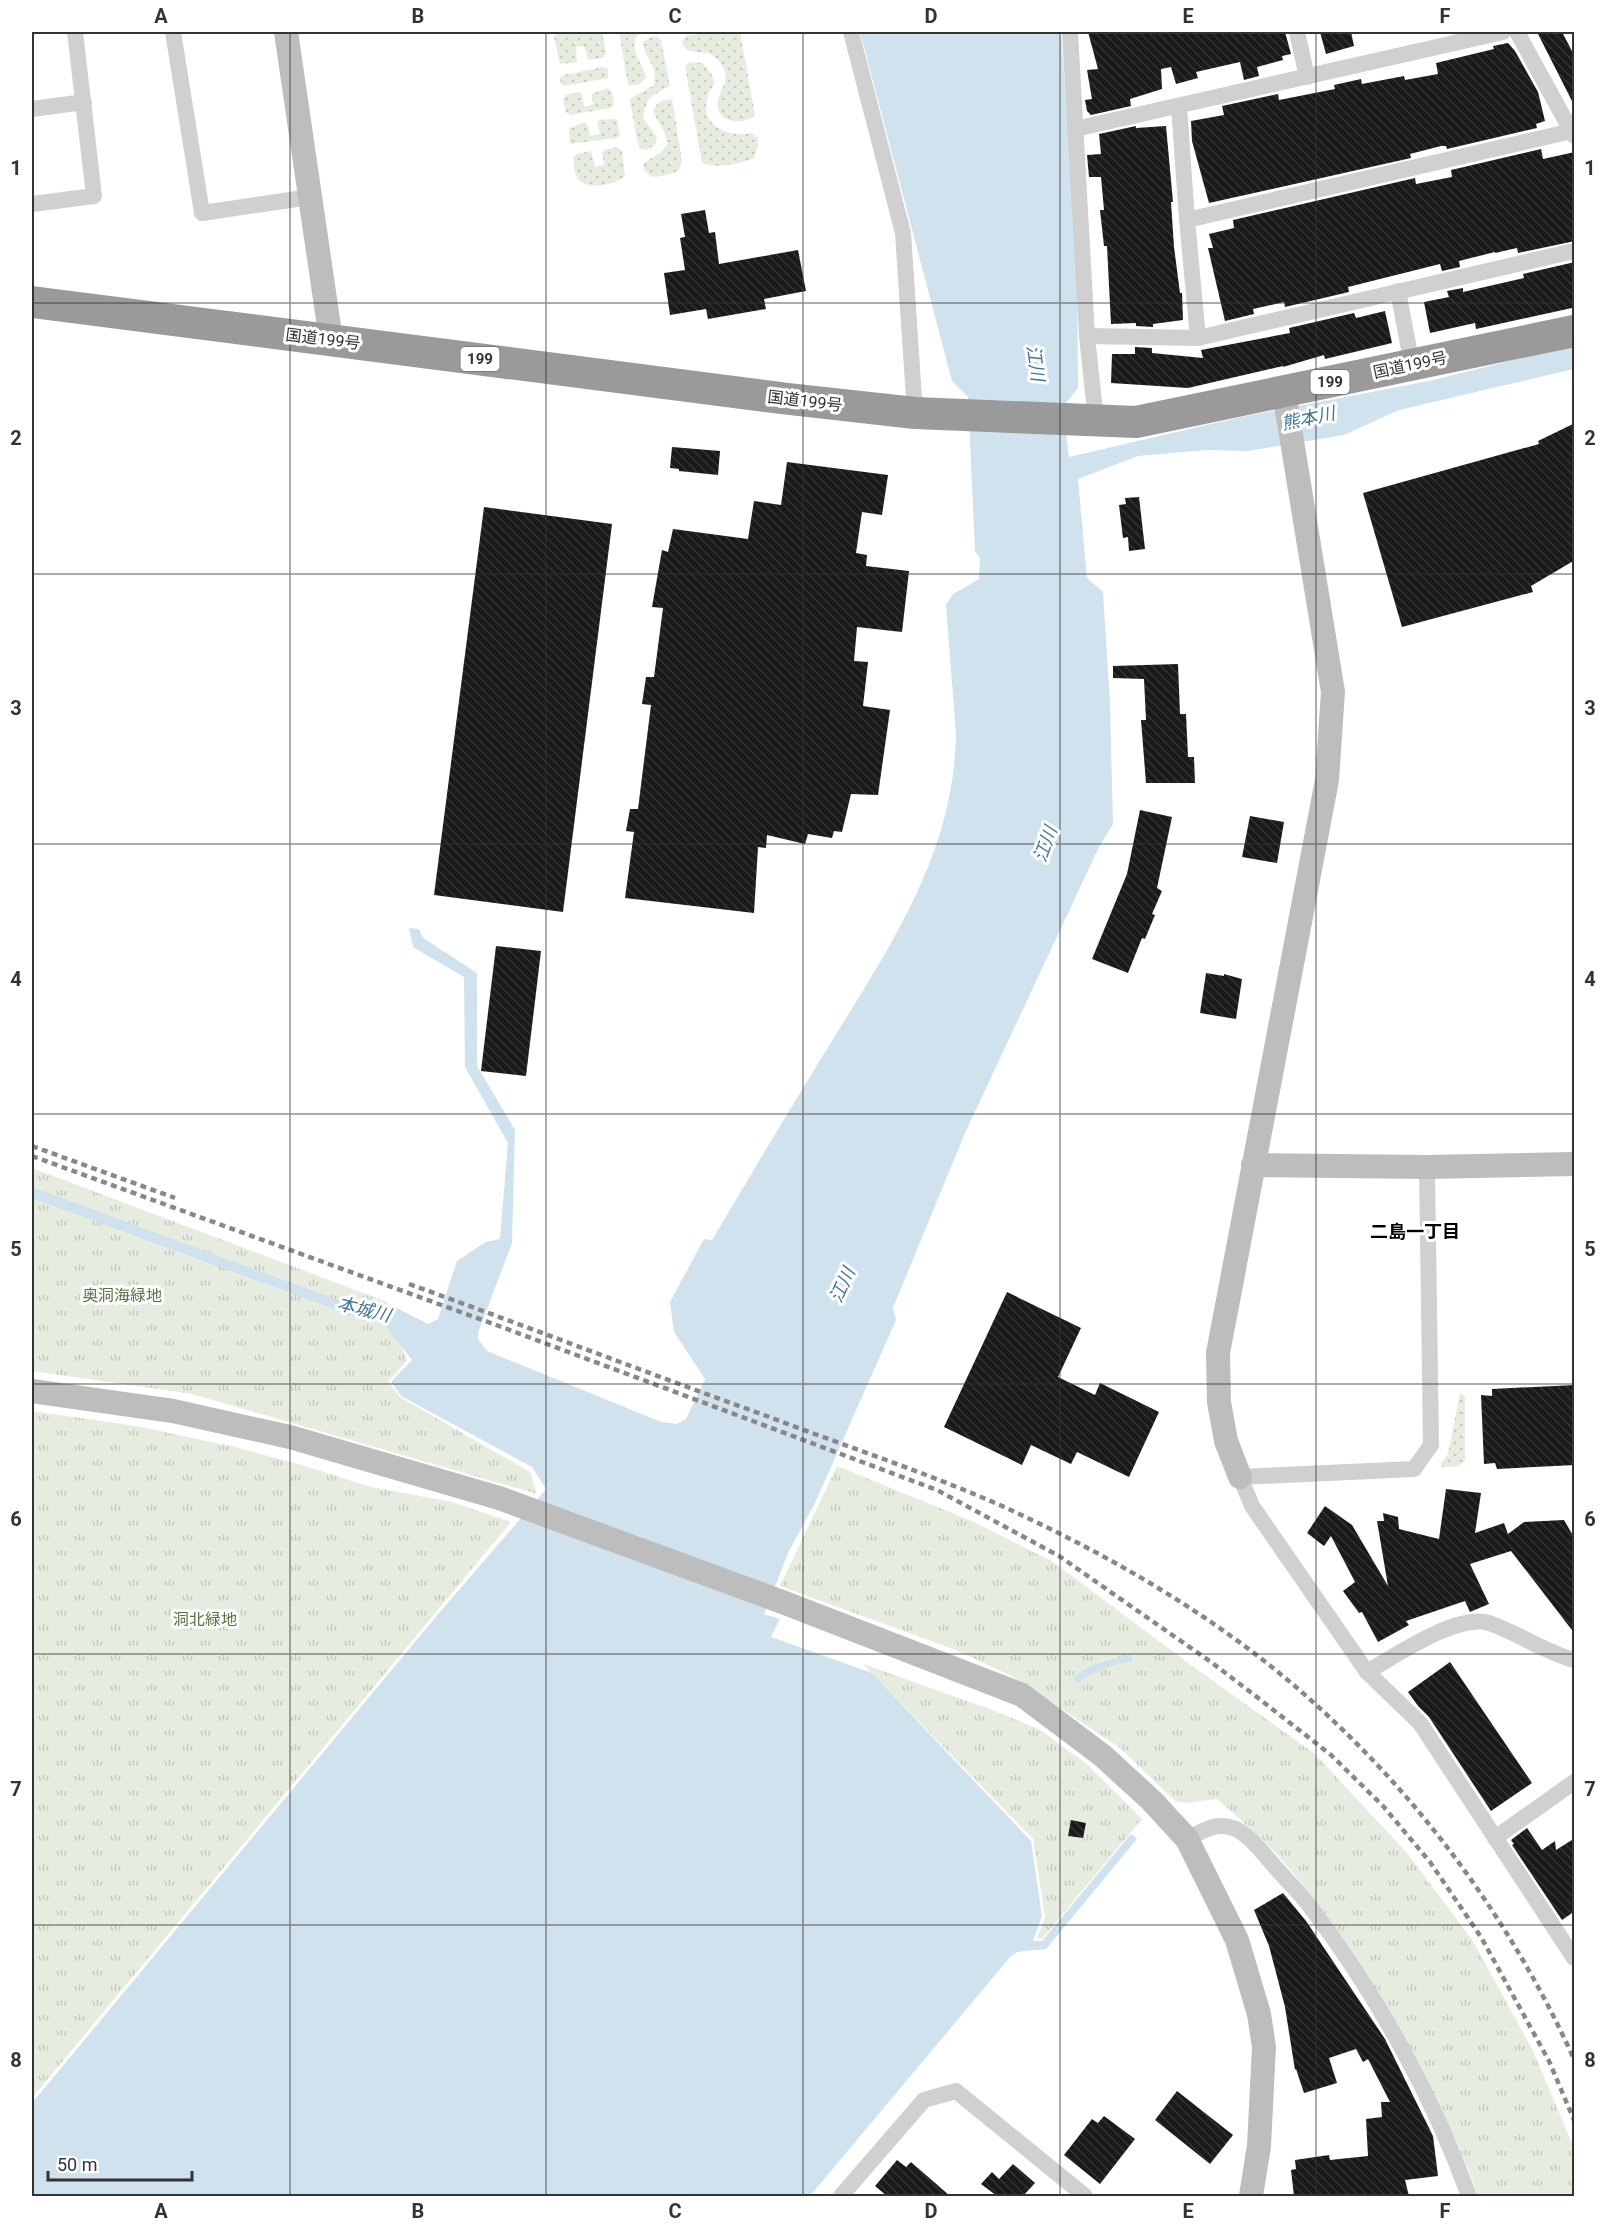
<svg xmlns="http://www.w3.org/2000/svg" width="1606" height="2228" font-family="Roboto,'Noto Sans JP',sans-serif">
<defs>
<pattern id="grass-dots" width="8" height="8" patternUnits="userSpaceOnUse" patternTransform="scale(1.5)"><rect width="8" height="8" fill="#e6ecdf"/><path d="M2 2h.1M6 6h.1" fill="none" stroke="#c6cbc0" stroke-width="1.8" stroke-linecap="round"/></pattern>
<pattern id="park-tufts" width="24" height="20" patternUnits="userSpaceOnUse" patternTransform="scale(1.5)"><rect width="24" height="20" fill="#e6ecdf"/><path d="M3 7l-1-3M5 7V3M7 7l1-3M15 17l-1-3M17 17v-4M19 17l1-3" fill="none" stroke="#c6cbc0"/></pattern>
<pattern id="building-back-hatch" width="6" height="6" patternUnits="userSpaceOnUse" patternTransform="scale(1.5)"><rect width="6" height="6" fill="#1a1a1a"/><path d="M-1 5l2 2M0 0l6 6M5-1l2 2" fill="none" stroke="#333"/></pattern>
</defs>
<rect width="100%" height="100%" fill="#fff"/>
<g fill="url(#grass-dots)">
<polygon points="557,32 602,32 606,54 602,58 588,60 584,46 576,47 577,62 560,64 554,37"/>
<path d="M 619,32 L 639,32 C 627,51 642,59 646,78 L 638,85 L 628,85 Z"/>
<path d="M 709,32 L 740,32 L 755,115 C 743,126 715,123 718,101 C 721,85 733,80 719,61 C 708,45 685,60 682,41 L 686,36 Z"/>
<path d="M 657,36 L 661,40 L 670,86 C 651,96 647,96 643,118 L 657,137 L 655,145 L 646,150 L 640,148 L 637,141 L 630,99 L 654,85 C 658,62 645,61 643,42 L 650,37 Z"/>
<path d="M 691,62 L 702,63 C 707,68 714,75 714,83 C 713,88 709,91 708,96 C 698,126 729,138 752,133 L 758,138 L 758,145 L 754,158 C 739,164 717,169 702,163 L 685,66 Z"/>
<polygon points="603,67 608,69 608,78 564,86 561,84 560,78 564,75"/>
<polygon points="608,88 612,92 614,105 611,108 570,115 566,112 563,99 566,95 579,92 582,94 584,107 593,104 591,94"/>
<path d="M 672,99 L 682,161 L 678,171 L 667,175 L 652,177 L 644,170 L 644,163 L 661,152 L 667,145 C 666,129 659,125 653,111 C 657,101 663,100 672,99 Z"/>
<polygon points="613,119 617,120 620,136 616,138 570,144 569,128 585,122 588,126 590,136 600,134 597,123 599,120"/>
<path d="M 617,147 L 622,151 L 625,176 C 616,184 589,191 579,180 C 574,175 574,164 573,157 L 577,154 L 591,151 L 595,167 L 604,165 L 602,153 L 604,150 Z"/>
<polygon points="1460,1393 1465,1396 1465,1460 1460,1466 1441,1467 1441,1463 1448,1454"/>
</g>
<g fill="url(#park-tufts)">
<polygon points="32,1168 387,1302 407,1361 388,1381 400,1397 530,1472 537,1494 192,1394 32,1371"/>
<polygon points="32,1411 136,1426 235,1447 305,1466 371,1487 452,1502 511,1522 32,2098"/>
<path d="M 837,1466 L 974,1522 L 1053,1562 L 1191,1665 L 1315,1754 L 1407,1853 L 1473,1941 L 1533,2051 L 1574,2148 L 1574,2196 L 1478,2196 C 1467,2161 1450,2129 1434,2096 C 1391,2007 1339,1922 1271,1848 C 1255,1831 1235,1815 1217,1799 L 1185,1803 L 1175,1801 L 1120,1748 L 1012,1676 L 953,1649 L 780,1586 Z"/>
<polygon points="863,1664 987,1708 1039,1729 1088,1765 1142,1819 1042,1939 1037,1938 1045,1917 1033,1839"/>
</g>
<g fill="#cfe2ee">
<path d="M 860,32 L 1061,32 L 1077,252 L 1078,388 L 1063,407 L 1069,457 L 1241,417 L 1429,381 L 1574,345 L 1574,369 L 1399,410 L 1344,435 L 1248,451 L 1206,450 L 1138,456 L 1078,479 L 1087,578 L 1103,592 L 1110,703 L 1113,824 L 1099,847 L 965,1133 L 893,1308 L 896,1320 L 815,1503 L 789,1551 L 764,1614 L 780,1619 L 771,1637 L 872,1673 L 1031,1841 L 1042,1916 L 1033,1941 L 1042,1941 L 1131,1834 L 1137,1839 L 1046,1949 L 1017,1952 L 1011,1956 L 810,2196 L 32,2196 L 32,2103 L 439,1613 L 546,1489 L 532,1467 L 401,1396 L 391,1382 L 412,1360 L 382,1321 L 375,1321 L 348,1314 L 32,1198 L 32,1187 L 354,1306 L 376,1311 L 393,1306 L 428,1324 L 438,1319 L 457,1261 L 486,1242 L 500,1239 L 508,1143 L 465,1067 L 464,977 L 413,947 L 409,928 L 419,929 L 423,938 L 477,973 L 477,1066 L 515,1130 L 512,1243 L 478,1333 L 478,1339 L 487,1351 L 661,1422 L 677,1424 L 686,1419 L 705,1379 L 674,1332 L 670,1302 L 704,1239 L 712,1240 C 750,1176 788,1112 827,1049 C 888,949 954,856 956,734 L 946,605 L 953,594 L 979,579 L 980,558 L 975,551 L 968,397 L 952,381 Z"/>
<path d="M 1131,1654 L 1132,1662 C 1111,1663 1094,1672 1077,1683 L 1073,1678 L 1090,1666 Z"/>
</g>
<g fill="url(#building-back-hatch)">
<polygon points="1088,32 1285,32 1291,54 1282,56 1283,60 1257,67 1259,76 1244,80 1240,62 1196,72 1198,78 1176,84 1171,67 1161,69 1162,89 1130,99 1131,106 1091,115 1087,111 1085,100 1092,99 1087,70 1098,69"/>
<polygon points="1320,32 1351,32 1354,46 1326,54"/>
<polygon points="1537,32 1562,32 1572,51 1575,56 1575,107"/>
<polygon points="1508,43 1515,51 1538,92 1545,121 1536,124 1537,128 1447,149 1446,146 1441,146 1410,154 1411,158 1209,203 1192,141 1191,121 1224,115 1222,106 1278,94 1279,100 1335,89 1334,85 1361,79 1362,84 1404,76 1405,80 1438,74 1436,63 1494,49 1493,46"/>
<polygon points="1136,126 1136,128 1166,126 1173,202 1171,202 1174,247 1180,293 1182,293 1183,320 1153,324 1153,327 1136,326 1136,323 1111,324 1107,246 1104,246 1100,210 1104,210 1101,177 1089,177 1087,155 1101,154 1099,134"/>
<polygon points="1541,149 1543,159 1575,152 1575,241 1518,253 1517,248 1495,253 1495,252 1459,261 1460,267 1442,271 1440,264 1348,287 1349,292 1285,307 1284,302 1253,309 1254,314 1225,321 1208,248 1213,248 1209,234 1234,228 1233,220 1415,178 1416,184 1452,177 1451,170"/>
<polygon points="705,210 709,233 715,232 719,264 798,250 806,291 764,299 766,309 708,319 706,309 670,315 664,273 685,270 680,238 685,237 681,214"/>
<polygon points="1575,262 1575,303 1572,304 1572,308 1476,329 1475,323 1430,333 1424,302 1449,297 1447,291 1463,288 1463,292 1524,278 1523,274"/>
<polygon points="1385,311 1392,343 1325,359 1324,355 1283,367 1283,366 1188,388 1111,383 1112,354 1135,354 1135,347 1152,348 1152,353 1203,358 1201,350 1290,333 1289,328 1354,313 1356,318"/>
<polygon points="1575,423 1575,560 1531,586 1533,592 1402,627 1363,493 1539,444 1538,441"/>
<polygon points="672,447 720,451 718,475 679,471 679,469 670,468"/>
<polygon points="787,462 888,475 882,515 862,512 856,553 867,555 866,566 909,571 902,632 857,627 854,661 868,662 863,706 890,710 878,795 851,794 842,832 834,831 832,838 808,834 805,844 767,835 766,848 758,847 754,913 625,898 634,832 626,831 630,809 638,809 651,705 642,704 646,677 654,677 663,608 652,607 662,550 668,552 673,529 748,539 754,501 781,505"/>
<polygon points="1139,497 1145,549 1129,551 1128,537 1123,538 1119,505 1126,504 1125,498"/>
<polygon points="484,507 612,524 563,912 434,895"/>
<polygon points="1178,664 1180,714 1186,714 1188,757 1194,757 1195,783 1146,783 1141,720 1146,720 1144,679 1113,678 1113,666"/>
<polygon points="1140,810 1172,817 1157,888 1162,891 1152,914 1155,915 1145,939 1142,938 1128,973 1092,959 1127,874"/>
<polygon points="1250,816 1284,822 1277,863 1242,857"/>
<polygon points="496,946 541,951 526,1076 481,1071"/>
<polygon points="1206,973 1224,976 1224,974 1242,979 1236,1019 1200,1013"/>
<polygon points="1007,1292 1081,1328 1058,1377 1095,1395 1100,1383 1159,1412 1129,1477 1077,1452 1071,1464 1031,1445 1022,1465 944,1427"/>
<polygon points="1575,1385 1575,1465 1497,1469 1495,1463 1484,1464 1481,1395 1492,1396 1492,1389"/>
<polygon points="1446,1489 1481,1493 1475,1533 1504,1523 1508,1534 1524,1522 1564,1520 1575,1539 1575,1634 1511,1551 1470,1564 1489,1604 1470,1612 1465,1601 1406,1621 1409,1625 1378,1642 1362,1612 1359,1613 1343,1591 1355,1582 1331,1536 1324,1546 1307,1533 1325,1506 1352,1525 1388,1586 1377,1521 1384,1521 1383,1513 1398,1517 1399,1529 1439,1539"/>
<polygon points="1450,1662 1532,1783 1491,1811 1429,1717 1418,1706 1408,1692"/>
<polygon points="1071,1820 1086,1823 1083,1838 1068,1836"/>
<polygon points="1527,1828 1542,1850 1555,1841 1556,1850 1575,1838 1575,1911 1562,1920 1512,1845 1514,1844 1511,1840"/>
<polygon points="1283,1893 1306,1921 1385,2039 1433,2136 1438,2176 1405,2180 1409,2196 1294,2196 1291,2170 1296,2169 1295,2160 1329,2155 1330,2160 1368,2156 1366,2119 1382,2117 1381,2102 1390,2102 1368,2059 1363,2062 1356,2049 1329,2058 1337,2083 1304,2093 1296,2069 1295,2070 1285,2007 1269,1946 1254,1910"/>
<polygon points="1177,2091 1233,2135 1210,2164 1155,2120"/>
<polygon points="1104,2116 1135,2139 1100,2184 1064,2155 1092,2119 1098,2123"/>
<polygon points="897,2160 906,2167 911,2162 950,2196 887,2196 875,2186"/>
<polygon points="1013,2164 1035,2183 1023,2196 997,2196 981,2184 992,2172 999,2179"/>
</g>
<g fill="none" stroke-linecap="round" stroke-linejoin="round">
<g stroke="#d0d0d0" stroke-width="16">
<polyline points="173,32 202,213 310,197"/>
<polyline points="851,32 903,233 915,413"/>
<polyline points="1070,32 1087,336 1096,421"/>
<polyline points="1297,32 1307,77"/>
<polyline points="1517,32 1574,136"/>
<polyline points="1179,106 1187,220 1198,338"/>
<polyline points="32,109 84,102"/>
<polyline points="1075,129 1503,32"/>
<polyline points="32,204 94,196 75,32"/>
<polyline points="1187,220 1572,131"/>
<polyline points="1398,291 1412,365"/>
<polyline points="1087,336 1198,338 1574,251"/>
<polyline points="1427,1167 1431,1445 1414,1469 1240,1477 1252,1506 1367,1672 1420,1723 1574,1958"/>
<path d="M 1367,1672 C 1395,1656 1457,1613 1489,1623 C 1518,1633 1545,1652 1574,1660"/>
<polyline points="1495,1838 1574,1782"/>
<path d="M 1187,1839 C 1203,1831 1215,1822 1233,1828 C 1248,1832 1266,1857 1276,1868 C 1288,1882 1302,1895 1312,1909 C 1377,1995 1433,2096 1469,2196"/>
<polyline points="841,2196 924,2100 956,2091 1085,2196"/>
</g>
<g stroke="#bdbdbd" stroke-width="24">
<polyline points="286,32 331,340"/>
<polyline points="1253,1165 1427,1167 1574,1164"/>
<polyline points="32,1391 173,1411 290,1437 499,1498 785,1603 1022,1695 1103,1756 1152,1801 1187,1839 1237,1940 1259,2014 1264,2047 1259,2146 1251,2196"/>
<polyline points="1240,1477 1226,1441 1219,1402 1218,1353 1327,780 1333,692 1284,392"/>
</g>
<polyline stroke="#9a9a9a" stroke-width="32" points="32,302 789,399 915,413 1136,422 1574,331"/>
<g stroke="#888" stroke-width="4.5" stroke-dasharray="6 4.5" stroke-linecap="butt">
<polyline points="32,1146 175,1198"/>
<polyline points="32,1156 499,1326 937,1490 1059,1556 1211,1662 1253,1694 1331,1755 1383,1806 1430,1862 1481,1937 1549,2061 1574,2120"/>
<path d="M 409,1284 C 528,1327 645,1372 764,1415 C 842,1445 925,1472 1002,1506 C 1118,1559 1231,1625 1325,1713 C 1430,1810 1515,1929 1574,2059"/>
</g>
</g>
<path fill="none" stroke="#333" stroke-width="1.5" stroke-opacity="0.55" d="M 290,32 L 290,2196M 546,32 L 546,2196M 803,32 L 803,2196M 1060,32 L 1060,2196M 1316,32 L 1316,2196M 32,303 L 1574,303M 32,574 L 1574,574M 32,844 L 1574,844M 32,1114 L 1574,1114M 32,1384 L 1574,1384M 32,1654 L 1574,1654M 32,1925 L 1574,1925"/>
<g text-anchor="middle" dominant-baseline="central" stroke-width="6" stroke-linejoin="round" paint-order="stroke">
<g fill="#fff" stroke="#707070" stroke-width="1.5">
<rect x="460.5" y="347" width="39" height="24" rx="4.5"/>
<rect x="1310.5" y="370" width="39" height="24" rx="4.5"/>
</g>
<g font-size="15" font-weight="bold" fill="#333">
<text x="480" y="359">199</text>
<text x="1330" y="382">199</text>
</g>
<g font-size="16" fill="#333" stroke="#fff">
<text transform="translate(323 339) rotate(7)">国道199号</text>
<text transform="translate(1410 365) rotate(-12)">国道199号</text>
<text transform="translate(805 401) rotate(7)">国道199号</text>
</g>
<g font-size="16" fill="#56703f" stroke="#fff">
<text x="122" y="1295">奥洞海緑地</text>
<text x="205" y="1619">洞北緑地</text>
</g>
<g font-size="18" font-style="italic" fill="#3f7597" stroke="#fff">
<text transform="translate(1036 363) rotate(82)">江川</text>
<text transform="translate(1308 418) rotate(-12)">熊本川</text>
<text transform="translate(1045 844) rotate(-70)">江川</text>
<text transform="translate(842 1285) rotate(-66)">江川</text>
<text transform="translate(364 1309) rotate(14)">本城川</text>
</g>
<g font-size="18" font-weight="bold" fill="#000" stroke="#fff">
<text x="1415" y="1231">二島一丁目</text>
</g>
</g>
<rect width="1606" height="2228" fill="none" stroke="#ffffff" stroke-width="66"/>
<path d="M48 2171v9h144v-9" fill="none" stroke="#333333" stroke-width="3"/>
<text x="57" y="2171" font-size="18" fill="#333333" stroke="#ffffff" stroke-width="4.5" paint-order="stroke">50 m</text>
<rect x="33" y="33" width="1540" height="2162" fill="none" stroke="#333" stroke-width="2"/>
<g font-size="20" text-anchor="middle" font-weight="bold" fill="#333">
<text x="161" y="23">A</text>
<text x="418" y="23">B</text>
<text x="675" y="23">C</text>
<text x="931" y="23">D</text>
<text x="1188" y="23">E</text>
<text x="1445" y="23">F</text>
<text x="16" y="175">1</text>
<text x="1590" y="175">1</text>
<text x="16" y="445">2</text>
<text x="1590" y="445">2</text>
<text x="16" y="715">3</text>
<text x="1590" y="715">3</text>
<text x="16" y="986">4</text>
<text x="1590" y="986">4</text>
<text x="16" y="1256">5</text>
<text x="1590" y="1256">5</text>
<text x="16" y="1526">6</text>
<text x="1590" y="1526">6</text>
<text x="16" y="1796">7</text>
<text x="1590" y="1796">7</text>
<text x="16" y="2067">8</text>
<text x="1590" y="2067">8</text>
<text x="161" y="2218">A</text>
<text x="418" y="2218">B</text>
<text x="675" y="2218">C</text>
<text x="931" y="2218">D</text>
<text x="1188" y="2218">E</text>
<text x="1445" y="2218">F</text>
</g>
</svg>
